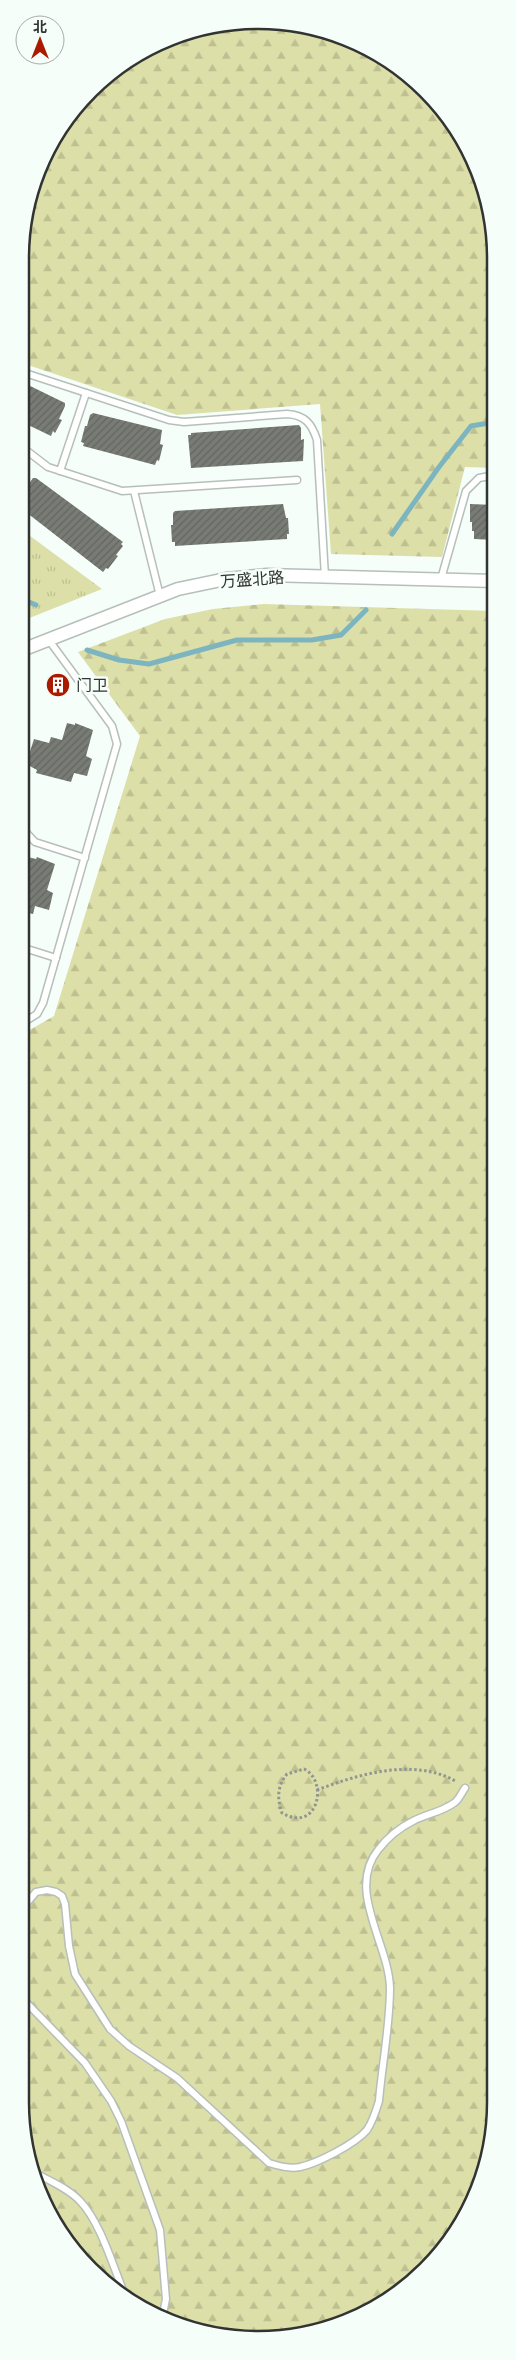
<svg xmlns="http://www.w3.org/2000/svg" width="516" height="2360" font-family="'PT Sans','Noto Sans SC',sans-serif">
<defs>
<pattern id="forest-firs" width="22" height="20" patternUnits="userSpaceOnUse" patternTransform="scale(1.25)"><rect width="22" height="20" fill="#dddfa8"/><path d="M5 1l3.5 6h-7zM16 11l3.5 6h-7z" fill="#bec091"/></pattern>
<pattern id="park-tufts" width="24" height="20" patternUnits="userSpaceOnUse" patternTransform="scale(1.25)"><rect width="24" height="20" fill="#dddfa8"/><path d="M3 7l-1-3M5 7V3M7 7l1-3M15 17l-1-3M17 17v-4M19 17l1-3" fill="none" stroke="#bec091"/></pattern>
<pattern id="building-hatch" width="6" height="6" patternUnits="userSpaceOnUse" patternTransform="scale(1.25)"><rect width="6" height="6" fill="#787c75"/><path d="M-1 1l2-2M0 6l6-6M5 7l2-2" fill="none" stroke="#636661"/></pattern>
</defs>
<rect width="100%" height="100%" fill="#f5fef9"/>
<g fill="url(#forest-firs)">
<polygon points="289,22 364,45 426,90 472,153 495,242 495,468 465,467 442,557 331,554 320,404 177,415 22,363 22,227 52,139 113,69 196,28"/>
<polygon points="264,604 495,611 494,2133 471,2208 415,2281 334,2327 243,2340 153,2316 90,2270 38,2193 20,2102 21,1035 54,1016 140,736 78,652 165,619 213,609"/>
</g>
<polygon fill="url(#park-tufts)" points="22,530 102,589 22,621"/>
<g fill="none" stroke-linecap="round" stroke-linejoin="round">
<g stroke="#7cb5bf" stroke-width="5">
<polyline points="392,534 439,467 471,426 495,422"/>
<polyline points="22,599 36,605"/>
<polyline points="87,650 119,660 149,664 237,640 312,640 341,635 366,610"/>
</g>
</g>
<g fill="url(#building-hatch)">
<polygon points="22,382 65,403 65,406 59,419 62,420 55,433 53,431 51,436 22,422"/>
<polygon points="93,413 162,430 160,444 163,445 159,461 157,460 155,465 83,446 84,443 81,442 85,426 87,426 90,415"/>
<polygon points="299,425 301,428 301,440 304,439 303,461 191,468 188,435 191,435 191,433"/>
<polygon points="33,478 36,478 47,486 123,542 121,544 123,546 116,555 118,556 108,569 106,568 103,572 22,509 22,493"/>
<polygon points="283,504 286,518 288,518 289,534 287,534 287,539 175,546 175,542 172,542 171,525 173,525 173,513 175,511"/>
<polygon points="470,504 495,505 495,540 474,539 474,531 472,531 472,522 470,522"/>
<polygon points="67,723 75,725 75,723 93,730 86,756 92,759 87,776 74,773 71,782 36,773 37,770 26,764 34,739 49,743 51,737 62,740"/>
<polygon points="28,857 36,859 37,857 55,864 47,890 53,893 49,910 35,906 33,914 21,911 21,873 23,874"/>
</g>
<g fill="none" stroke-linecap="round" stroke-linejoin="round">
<g stroke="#b6bfba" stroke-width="9">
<g id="lane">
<path d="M 22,372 L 169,420 L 184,422 L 287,414 C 305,415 312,424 317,440 L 325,577"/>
<polyline points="22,447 48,467 122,491 297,480"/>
<polyline points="60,471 86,393"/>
<polyline points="134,491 160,596"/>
<polyline points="441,579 466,491 479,478 495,475"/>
<polyline points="21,791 22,791"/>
<polyline points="21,827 35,842 85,858"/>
<polyline points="21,947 56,958"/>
<polyline points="21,1024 37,1014 43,1003 117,744 112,726 48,639"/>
<path d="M 20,1911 L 36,1892 L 47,1890 L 56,1892 L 62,1896 L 65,1904 L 69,1946 L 75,1974 L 110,2029 L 129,2046 L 177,2078 L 269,2163 C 279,2166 289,2169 300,2167 C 318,2163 355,2144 367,2130 C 373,2121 376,2111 379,2101 C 382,2065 390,2025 390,1988 C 389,1944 346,1890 378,1850 C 387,1838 399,1828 413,1821 C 426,1814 442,1812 454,1803 C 459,1800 462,1792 465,1788"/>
<polyline points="20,1996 85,2063 111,2101 121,2121 160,2230 166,2299 164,2309 159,2317"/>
<path d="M 34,2172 C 49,2181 68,2188 80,2201 C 101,2223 113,2267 125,2295"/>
</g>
</g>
<g stroke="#b6bfba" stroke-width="15">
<polyline id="street" points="22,650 178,589 226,579 267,575 495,581"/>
</g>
<g stroke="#909692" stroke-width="3" stroke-dasharray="2.5 2.5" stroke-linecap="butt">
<path d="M 304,1769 C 329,1781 318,1834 282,1813 C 277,1799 277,1786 287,1774 Z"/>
<path d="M 317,1790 C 359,1774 415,1757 457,1782"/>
</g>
<use href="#lane" stroke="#fff" stroke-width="6"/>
<use href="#street" stroke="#fff" stroke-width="12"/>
</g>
<defs>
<g id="building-disc" transform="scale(1.25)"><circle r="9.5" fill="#a91a00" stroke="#f5fef9"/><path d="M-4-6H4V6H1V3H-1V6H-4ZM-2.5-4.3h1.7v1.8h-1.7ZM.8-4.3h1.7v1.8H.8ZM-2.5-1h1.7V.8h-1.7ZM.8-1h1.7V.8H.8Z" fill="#fff"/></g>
</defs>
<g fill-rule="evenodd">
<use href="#building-disc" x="58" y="685"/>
</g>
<g text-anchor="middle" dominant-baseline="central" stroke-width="5" stroke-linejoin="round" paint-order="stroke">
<g font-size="16" fill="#313432" stroke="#f5fef9">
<text transform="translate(252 579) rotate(-4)">万盛北路</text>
</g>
<g font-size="16" fill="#313432" stroke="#f5fef9" text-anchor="start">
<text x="76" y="685">门卫</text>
</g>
</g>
<path d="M0 0H516V2360H0ZM258 29H258A229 229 0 0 1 487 258V2102A229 229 0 0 1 258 2331H258A229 229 0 0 1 29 2102V258A229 229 0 0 1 258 29Z" fill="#f5fef9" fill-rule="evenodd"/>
<path fill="none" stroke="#313432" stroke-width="2.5" d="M258 29H258A229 229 0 0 1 487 258V2102A229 229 0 0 1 258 2331H258A229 229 0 0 1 29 2102V258A229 229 0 0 1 258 29Z"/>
<g transform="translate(40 40)"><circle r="24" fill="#f5fef9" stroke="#a7ada9"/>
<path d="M0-4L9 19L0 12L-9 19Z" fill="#a91a00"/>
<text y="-8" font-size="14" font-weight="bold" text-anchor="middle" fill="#313432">北</text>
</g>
</svg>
